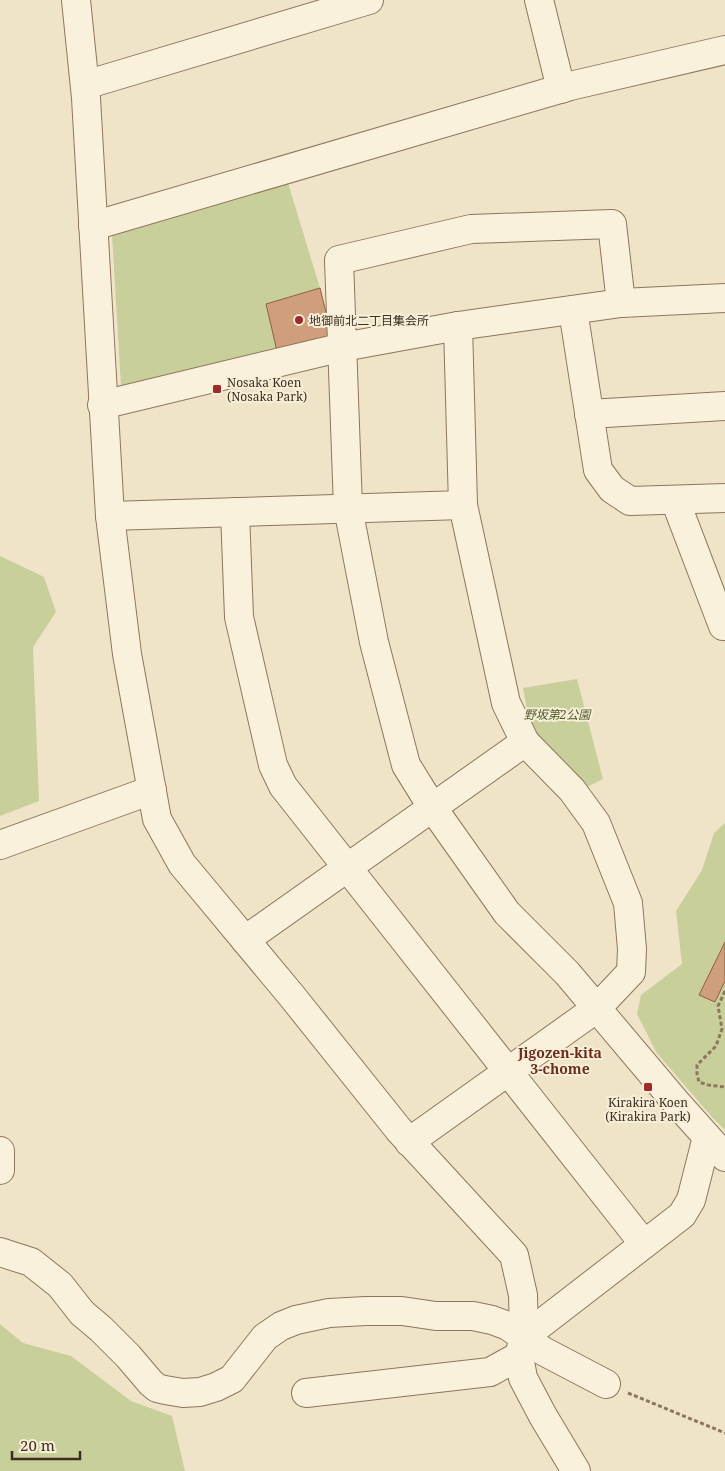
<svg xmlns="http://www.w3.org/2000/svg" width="725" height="1471" font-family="'Noto Serif','Noto Sans JP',serif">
<rect width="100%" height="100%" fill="#f0e4c8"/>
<g fill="#c9cf9b">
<polygon points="288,183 320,288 266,304 277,351 121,387 112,235"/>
<polygon points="0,556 44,577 56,612 33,647 39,801 0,816"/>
<polygon points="577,679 603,779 587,787 530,726 523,688"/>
<polygon points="725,823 725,1130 711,1116 656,1052 637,1014 641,995 682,964 676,911 702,870 714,833"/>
<polygon points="0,1324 23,1343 71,1356 131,1401 172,1416 185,1471 0,1471"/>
</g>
<g fill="#cf9f7d" stroke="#8d5f41">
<polygon points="320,288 332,337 277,351 266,304"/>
<polygon points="725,942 725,981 715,1002 699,995"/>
</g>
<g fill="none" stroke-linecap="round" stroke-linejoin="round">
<g stroke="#8d765c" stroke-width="30">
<g id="minor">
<polyline points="76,0 86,98 110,516 127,654 157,819 182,864 291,995 399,1130 514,1255 523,1295 524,1337 519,1356 523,1378 543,1416 576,1471"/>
<polyline points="539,0 561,89"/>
<polyline points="85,85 369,0"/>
<polyline points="93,226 570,86 725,50"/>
<polyline points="621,303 612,224 471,229 339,260 348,508 374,642 406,765 432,807 507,913 567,973 675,1101 725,1157"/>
<polyline points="573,310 598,470 612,489 630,501 725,498"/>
<polyline points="102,405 343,347 458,326 621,303 725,298"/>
<polyline points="589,414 725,406"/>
<polyline points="675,500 723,626 725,625"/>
<polyline points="235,512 239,617 273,765 283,786 644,1244"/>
<polyline points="110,516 463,505"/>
<polyline points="0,845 152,790"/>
<polyline points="245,940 525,742"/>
<polyline points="409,1142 597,1008 631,972 632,949 628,903 596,823 572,790 525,742 506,703 463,505 458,326"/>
<polyline points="0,1151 0,1170"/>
<polyline points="0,1252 31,1262 60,1285 82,1313 101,1329 128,1356 151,1383 157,1388 165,1390 183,1393 200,1392 216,1387 232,1379 265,1337 281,1326 296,1320 329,1313 366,1311 402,1311 436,1316 473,1316 492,1320 508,1326 543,1351 606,1384"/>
<polyline points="524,1337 682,1215 691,1200 707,1137"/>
<polyline points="306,1393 490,1372 519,1356"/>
</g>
</g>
<g stroke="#8d765c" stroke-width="3" stroke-dasharray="4 2.5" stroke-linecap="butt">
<polyline points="725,991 718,1006 722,1029 716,1046 697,1065 697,1074 699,1082 708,1085 725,1087"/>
<polyline points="628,1393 725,1433"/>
</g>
<use href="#minor" stroke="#faf1dc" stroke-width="28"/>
</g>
<g fill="#9e2a2b" stroke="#f7eed8" stroke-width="2">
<circle cx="299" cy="320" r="5"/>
<rect x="212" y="384" width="10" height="10" rx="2.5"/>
<rect x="643" y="1082" width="10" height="10" rx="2.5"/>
</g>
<g text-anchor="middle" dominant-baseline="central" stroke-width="4" stroke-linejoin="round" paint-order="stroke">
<g font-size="12" fill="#3d2e20" stroke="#f7eed8" text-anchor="start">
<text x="309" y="320">地御前北二丁目集会所</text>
<text x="227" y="382">Nosaka Koen<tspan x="227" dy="14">(Nosaka Park)</tspan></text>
<text x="648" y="1102" text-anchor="middle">Kirakira Koen<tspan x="648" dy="14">(Kirakira Park)</tspan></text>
</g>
<g font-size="12" font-style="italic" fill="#4d5a26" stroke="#f7eed8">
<text x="557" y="714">野坂第2公園</text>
</g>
<g font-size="14" font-weight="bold" fill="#6b2e1e" stroke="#f7eed8">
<text x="560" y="1052">Jigozen-kita<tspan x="560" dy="16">3-chome</tspan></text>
</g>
</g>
<path d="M12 1451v8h68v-8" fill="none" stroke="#3d2e20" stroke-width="2.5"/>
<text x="20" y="1451" font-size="15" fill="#3d2e20" stroke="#f7eed8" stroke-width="4" paint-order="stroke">20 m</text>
</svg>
